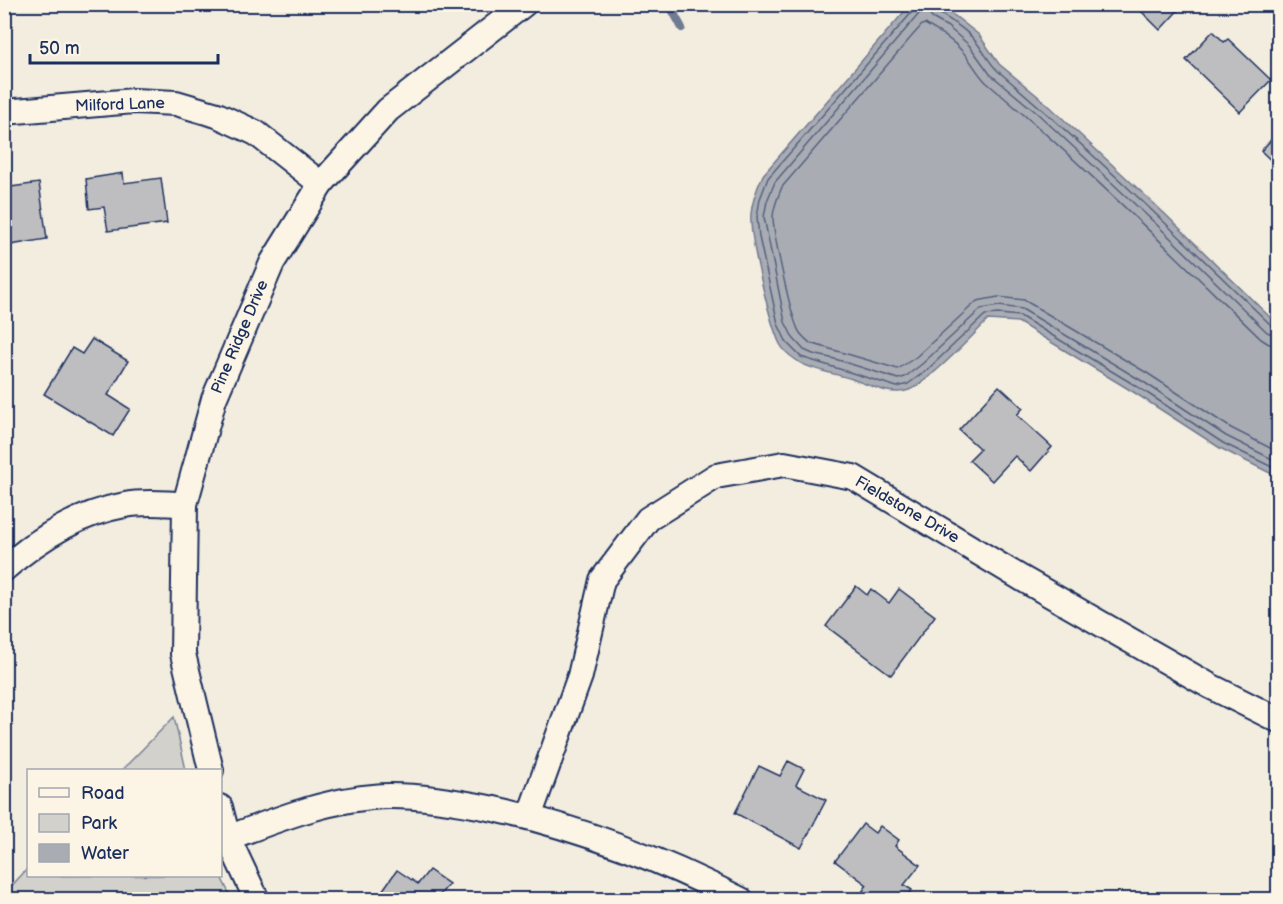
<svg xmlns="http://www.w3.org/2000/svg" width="1283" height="904" font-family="'Balsamiq Sans',sans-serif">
<rect width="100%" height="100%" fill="#f3ede0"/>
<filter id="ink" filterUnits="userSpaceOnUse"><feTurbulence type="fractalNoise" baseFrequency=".0167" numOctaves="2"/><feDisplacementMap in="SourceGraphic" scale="12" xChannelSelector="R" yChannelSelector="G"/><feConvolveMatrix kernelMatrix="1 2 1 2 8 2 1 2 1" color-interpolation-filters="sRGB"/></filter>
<g filter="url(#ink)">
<g fill="#d3d1cc" stroke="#778095" stroke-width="1.5">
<polygon points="174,717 186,770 122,770"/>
<polygon points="28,868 28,876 220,875 232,899 5,899 5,893"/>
</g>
<path fill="#a9acb3" stroke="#707a91" stroke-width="1.5" d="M 910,5 L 936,5 L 955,16 L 979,35 L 999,64 L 1046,103 L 1164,213 L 1278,325 L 1278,477 L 1220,448 L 1135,393 L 1018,322 L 988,320 C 971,337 929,382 909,390 C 892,397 869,385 852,379 C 837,374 807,369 796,360 C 790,356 783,350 780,344 C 770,324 749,236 751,214 C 752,200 757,188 763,175 Z"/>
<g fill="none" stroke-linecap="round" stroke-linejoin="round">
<g stroke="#546180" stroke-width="1.5">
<polyline points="914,4 913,11 768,178 760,199 757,217 759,237 778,324 787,343 801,357 897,387 908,384 927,370 985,315 999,314 1020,316 1138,387 1223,443 1278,470"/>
<path d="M 934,4 L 936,11 C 950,20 966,29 976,42 C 984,51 989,63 998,71 C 1093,152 1182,239 1272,326 L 1278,328"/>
<polyline points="1278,336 1267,332 1155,223 1037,113 990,74 969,45 948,27 932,18 925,8 922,9 918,15 775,182 767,201 764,217 785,322 793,338 804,350 813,354 835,359 898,379 905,377 922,364 981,309 999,306 1022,309 1142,381 1226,436 1278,462"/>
<path d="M 1278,345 L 1269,344 L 1261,339 C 1171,252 1083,164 987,83 C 977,74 972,61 962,51 C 952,39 938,32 925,24 L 922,25 L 913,35 L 782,187 C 778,197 773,207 773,218 C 774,236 791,320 800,333 C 803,337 807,340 810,343 L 898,369 L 916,357 L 977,301 L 998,297 L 1024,300 L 1147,373 L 1231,428 L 1278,452"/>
</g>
<polyline stroke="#707a91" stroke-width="8" points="669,4 682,28"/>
</g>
<g fill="#bebec0" stroke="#1b2f5e" stroke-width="1.5">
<polygon points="1134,4 1184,4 1160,30"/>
<polygon points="1213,31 1224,42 1228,39 1271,80 1240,112 1186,60"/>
<polygon points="1278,132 1278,167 1261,151"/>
<polygon points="123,173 124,183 161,178 167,223 108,231 104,207 89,209 86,179"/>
<polygon points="39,183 47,239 4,246 4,188"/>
<polygon points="92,339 128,361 108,395 130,409 113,436 44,394 72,348 82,354"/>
<polygon points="999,386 1023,408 1017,415 1052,447 1031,471 1015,456 992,481 969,460 980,449 959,430"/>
<polygon points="856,586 867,595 871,589 889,603 899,589 935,616 891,675 826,626"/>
<polygon points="788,761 804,769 796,785 826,800 801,848 735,813 759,766 780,776"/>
<polygon points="863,824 875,833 880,826 899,840 895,846 920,865 904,885 912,890 905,900 873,900 862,892 867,885 835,861"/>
<polygon points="397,870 418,884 429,870 449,884 439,896 444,900 387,900 380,894"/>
</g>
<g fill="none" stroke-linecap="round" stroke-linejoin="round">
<g stroke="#1b2f5e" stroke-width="28">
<g id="minor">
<polyline points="4,112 134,101 176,103 217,115 256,133 321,184"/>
<path d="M 4,569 C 38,539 80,513 125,505 C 144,501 166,504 185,504"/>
<polyline points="211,770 183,654 185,504 214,399 272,263 321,184 388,110 524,4"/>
<polyline points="220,807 228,838 257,900"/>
<polyline points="529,817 580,676 602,580 648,519 716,476 784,464 853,477 1021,578 1210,686 1278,720"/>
<path d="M 228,838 C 280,818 334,797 390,796 C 425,796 460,802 494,809 C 581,828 661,859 741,900"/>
</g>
</g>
<use href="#minor" stroke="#fcf5e5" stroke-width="24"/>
</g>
</g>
<g text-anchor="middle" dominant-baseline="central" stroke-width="6" stroke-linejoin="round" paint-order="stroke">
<g font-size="16" fill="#1b2f5e" stroke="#fcf5e5">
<text transform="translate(120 105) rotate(-2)">Milford Lane</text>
<text transform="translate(240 337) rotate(-67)">Pine Ridge Drive</text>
<text transform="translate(907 510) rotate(30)">Fieldstone Drive</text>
</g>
</g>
<rect width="1283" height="904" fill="none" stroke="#fcf5e5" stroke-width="24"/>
<rect x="12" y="12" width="1259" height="880" fill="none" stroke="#1b2f5e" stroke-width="2" filter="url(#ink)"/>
<rect x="27" y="769" width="195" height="108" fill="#fcf5e5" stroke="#a2a6af" stroke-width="1.5"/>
<rect x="39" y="788" width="30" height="9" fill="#fcf5e5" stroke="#a2a6af" stroke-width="1.5"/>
<text x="81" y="799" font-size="18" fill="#1b2f5e">Road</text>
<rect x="39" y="814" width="30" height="18" fill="#d3d1cc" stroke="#a2a6af" stroke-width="1.5"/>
<text x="81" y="829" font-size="18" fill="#1b2f5e">Park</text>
<rect x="39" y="844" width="30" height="18" fill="#a9acb3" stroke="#a2a6af" stroke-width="1.5"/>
<text x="81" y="859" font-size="18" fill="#1b2f5e">Water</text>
<path d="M30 54v9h188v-9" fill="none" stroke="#1b2f5e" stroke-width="3"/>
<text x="39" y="54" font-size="18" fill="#1b2f5e" stroke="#fcf5e5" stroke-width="4.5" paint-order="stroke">50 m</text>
</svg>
